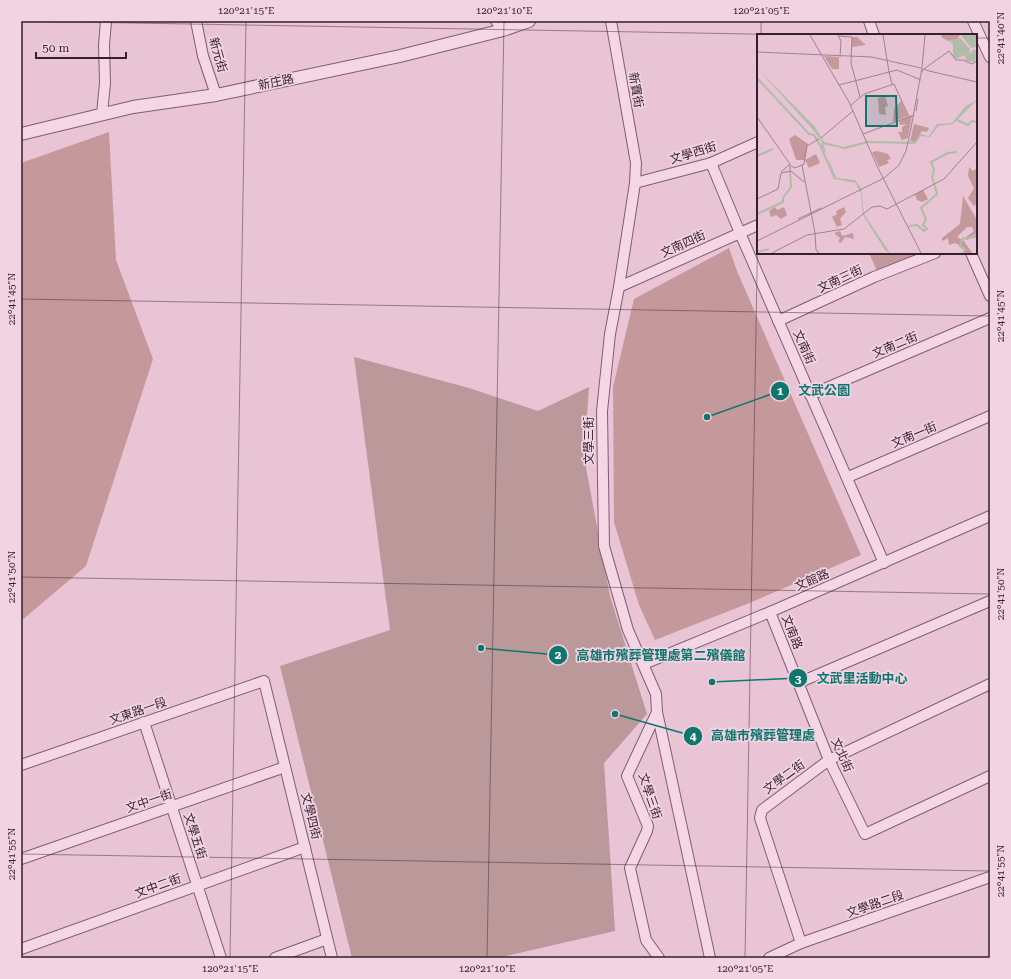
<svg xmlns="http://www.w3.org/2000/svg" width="1011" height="979" font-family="'Roboto Serif','Noto Sans TC',serif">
<rect width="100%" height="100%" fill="#e8c4d5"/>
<g fill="#c5999c">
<polygon points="109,132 116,260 153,359 86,566 21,621 21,163"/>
<polygon points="729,248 737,271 861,555 747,604 655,640 639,605 614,522 613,387 634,299"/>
<polygon points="869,253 920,253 877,271"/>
</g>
<polygon fill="#bb989a" points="354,357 469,388 538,411 589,387 584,457 610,596 647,714 604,763 615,931 497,958 352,958 280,666 390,630"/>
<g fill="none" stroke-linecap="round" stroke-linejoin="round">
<g stroke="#815d74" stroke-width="12">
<g id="minor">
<polyline points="196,21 203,56 216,95"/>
<polyline points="496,21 503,30"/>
<polyline points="611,21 636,163 635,183 619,287 610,334 602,411 604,546 628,630 656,694 657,712 710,958"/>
<polyline points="869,21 874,35"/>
<polyline points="973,21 990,57"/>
<polyline points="102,114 105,83 104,45 106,21"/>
<polyline points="711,163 740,233 884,563"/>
<polyline points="635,183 711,163 758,142"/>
<polyline points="971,253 990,296"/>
<polyline points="619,287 758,225"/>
<polyline points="778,321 874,277 935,253"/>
<polyline points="810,395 990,318"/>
<polyline points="848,477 990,416"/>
<polyline points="770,612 829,760 865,834 990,776"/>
<polyline points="644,664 770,612 990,516"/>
<polyline points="798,683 990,601"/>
<polyline points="657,712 627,776 648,826 647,831 630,868 646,940 659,958"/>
<polyline points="144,722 221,958"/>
<polyline points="21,765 264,681 332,958"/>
<polyline points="21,859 285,767"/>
<polyline points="801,943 760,818 762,810 829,760 990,684"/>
<polyline points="21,949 305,847"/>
<polyline points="275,958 327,939"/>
<polyline points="769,958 801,943 990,877"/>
</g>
</g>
<g stroke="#815d74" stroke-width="14">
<polyline id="tertiary" points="21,134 133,107 216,95 400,56 503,30 529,21"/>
</g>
<use href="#minor" stroke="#f4d6e4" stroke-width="10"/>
<use href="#tertiary" stroke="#f4d6e4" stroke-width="12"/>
</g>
<path fill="none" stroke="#331f2d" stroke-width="1" stroke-opacity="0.45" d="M 21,21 L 807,35M 761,35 L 761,21M 976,38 L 990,38M 21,299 L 990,316M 21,577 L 990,594M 21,854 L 990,871M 230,958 L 246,21M 487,958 L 504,21M 745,958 L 758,215"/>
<g text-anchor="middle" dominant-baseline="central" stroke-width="3.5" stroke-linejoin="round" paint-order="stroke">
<g font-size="12" fill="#331f2d" stroke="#f1d3e1">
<text transform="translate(218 55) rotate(74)">新元街</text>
<text transform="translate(276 82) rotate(-12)">新庄路</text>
<text transform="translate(636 90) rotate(80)">新寶街</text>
<text transform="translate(693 153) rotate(-17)">文學西街</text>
<text transform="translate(683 244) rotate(-24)">文南四街</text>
<text transform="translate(840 279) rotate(-25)">文南三街</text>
<text transform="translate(895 345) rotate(-23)">文南二街</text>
<text transform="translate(804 347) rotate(66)">文南街</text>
<text transform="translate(914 435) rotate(-23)">文南一街</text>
<text transform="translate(589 441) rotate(-90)">文學三街</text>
<text transform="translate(812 580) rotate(-23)">文館路</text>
<text transform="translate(792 632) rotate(69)">文南路</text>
<text transform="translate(138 711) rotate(-19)">文東路一段</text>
<text transform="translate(842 755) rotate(66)">文北街</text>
<text transform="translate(784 777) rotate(-36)">文學二街</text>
<text transform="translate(650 796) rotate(71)">文學三街</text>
<text transform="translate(149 801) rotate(-19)">文中一街</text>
<text transform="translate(311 816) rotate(76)">文學四街</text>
<text transform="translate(195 836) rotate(72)">文學五街</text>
<text transform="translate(158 886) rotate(-20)">文中二街</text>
<text transform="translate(875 904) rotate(-19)">文學路二段</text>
</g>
</g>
<g transform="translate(757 34)">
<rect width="220" height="220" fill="#e8c4d5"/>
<path d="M 185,1 L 203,1 L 200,5 L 191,7 L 184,3 ZM 95,3 L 100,3 L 109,11 L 95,13 ZM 67,22 L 82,23 L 82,35 L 75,35 ZM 144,67 L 151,82 L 136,88 L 137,75 ZM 155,81 L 151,104 L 145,106 L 141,98 L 145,98 L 145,93 L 150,90 L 143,91 L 142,87 ZM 157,90 L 172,94 L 170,98 L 165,97 L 158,108 L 153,107 ZM 38,101 L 51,110 L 48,126 L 39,126 L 32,105 ZM 120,117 L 131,120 L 134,125 L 130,126 L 132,129 L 122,133 L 115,118 ZM 59,120 L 63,129 L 52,134 L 48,126 ZM 212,133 L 216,137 L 220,134 L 220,169 L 217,172 L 211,164 L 217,154 L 211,142 ZM 166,156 L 171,165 L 165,168 L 160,166 L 158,160 ZM 206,162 L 220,186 L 220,203 L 211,205 L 209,203 L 217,197 L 215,193 L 210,193 L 200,203 L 207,207 L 215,219 L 218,219 L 207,219 L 208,214 L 198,209 L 192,211 L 191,204 L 185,207 L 185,204 L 203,190 ZM 18,173 L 20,176 L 27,173 L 30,181 L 24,185 L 19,181 L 14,183 L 12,177 ZM 87,173 L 89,178 L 83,185 L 85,191 L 80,193 L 75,183 L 80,180 L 79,177 ZM 83,197 L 85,202 L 96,199 L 97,205 L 88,203 L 84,209 L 81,208 L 83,204 L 77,199 Z" fill="#c5999c"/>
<path d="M 128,62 L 131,72 L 128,73 L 129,81 L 122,80 L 121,64 Z" fill="#bb989a"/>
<path d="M 204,1 L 220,1 L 219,13 L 214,14 ZM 203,4 L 213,15 L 212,20 L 217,15 L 220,17 L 218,28 L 209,27 L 208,21 L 199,25 L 196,23 L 196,11 L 192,6 ZM 0,34 L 58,93 L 67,108 L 87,113 L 110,107 L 158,108 L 163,100 L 172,102 L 180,90 L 195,89 L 209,72 L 220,66 L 196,90 L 181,92 L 173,103 L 164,102 L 158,110 L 111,109 L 88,115 L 66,110 L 79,144 L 98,146 L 104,154 L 107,180 L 133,219 L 128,216 L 106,181 L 104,160 L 99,149 L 78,145 L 70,120 L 64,112 L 65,108 L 58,98 Z" fill="#b0bca5"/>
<path fill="none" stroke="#b0bca5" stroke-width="2" d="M 0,44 L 52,100 L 57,101 L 64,113M 200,86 L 211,91 L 215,87 L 220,88M 64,113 L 78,145M 0,122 L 16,115M 0,180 L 26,168 L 26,164 L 34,153 L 33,137M 152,192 L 160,191 L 167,197 L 170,195 L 166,191 L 169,185 L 164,174 L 180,160 L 175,143 L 177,136 L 174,128 L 191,119 L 200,118M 0,218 L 12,215M 206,219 L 208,216 L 203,212 L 206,204 L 210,205 L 220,200"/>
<path fill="none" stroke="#a08292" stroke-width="1" d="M 53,1 L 92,68 L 120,132 L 164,219M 81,1 L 84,7 L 83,23M 126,1 L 132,38 L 140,36 L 164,46M 82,2 L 95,3 L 94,29 L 103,63M 192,17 L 199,26 L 206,26 L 215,30 L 220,27M 0,18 L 115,23 L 164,34M 167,35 L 192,17M 165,38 L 166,35 L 172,37 L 220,48M 82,51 L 132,38 L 135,50M 93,72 L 107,60 L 137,50 L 152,83M 159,77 L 161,65M 0,83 L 33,130 L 33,137M 106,100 L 157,81M 64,104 L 96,77M 45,131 L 58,199 L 59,216 L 62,219M 34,132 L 38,134 L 47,130 L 50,112 L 62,105M 24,138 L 33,130M 0,165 L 21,155 L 24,139 L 34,137 L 47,148M 41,185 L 64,174M 0,207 L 127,144 L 142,131 L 149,117 L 154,94 L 165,34 L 168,1M 15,219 L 50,201 L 87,195 L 115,173 L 123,172 L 130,175 L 187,145 L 220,108"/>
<path fill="#0f766e" fill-opacity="0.15" stroke="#0f766e" stroke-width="2" d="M 109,62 L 139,62 L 140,92 L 109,92 Z"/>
<rect width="220" height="220" fill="none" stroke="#331f2d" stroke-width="2"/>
</g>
<path fill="none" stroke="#0f766e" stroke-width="1.5" d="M707 417L780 391M481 648L558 655M712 682L798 678M615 714L693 736"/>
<g fill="#0f766e" stroke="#f1d3e1" stroke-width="1.5">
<circle cx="707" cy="417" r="4"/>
<circle cx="481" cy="648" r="4"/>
<circle cx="712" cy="682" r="4"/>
<circle cx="615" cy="714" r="4"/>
<circle cx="780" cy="391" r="10"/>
<circle cx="558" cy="655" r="10"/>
<circle cx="798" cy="678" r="10"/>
<circle cx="693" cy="736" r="10"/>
</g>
<g font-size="12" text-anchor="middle" font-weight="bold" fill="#fff">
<text x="780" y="395">1</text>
<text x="558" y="659">2</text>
<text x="798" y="683">3</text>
<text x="693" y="740">4</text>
</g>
<g font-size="13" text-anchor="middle" font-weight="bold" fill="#0f766e" stroke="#f1d3e1" stroke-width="3.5" stroke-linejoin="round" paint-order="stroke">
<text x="824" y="395">文武公園</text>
<text x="661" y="660">高雄市殯葬管理處第二殯儀館</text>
<text x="862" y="683">文武里活動中心</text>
<text x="763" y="740">高雄市殯葬管理處</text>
</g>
<rect width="1011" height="979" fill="none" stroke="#f1d3e1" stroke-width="44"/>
<path d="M36 52v6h90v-6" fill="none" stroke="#331f2d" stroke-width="2"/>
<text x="42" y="52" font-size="12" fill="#331f2d" stroke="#f1d3e1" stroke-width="3" paint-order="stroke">50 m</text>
<rect x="22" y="22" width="967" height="935" fill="none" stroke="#331f2d" stroke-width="1.5"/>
<g font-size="10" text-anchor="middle" fill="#331f2d">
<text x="246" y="14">120°21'15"E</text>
<text x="504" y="14">120°21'10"E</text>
<text x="761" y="14">120°21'05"E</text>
<text transform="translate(1000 38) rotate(-90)" y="4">22°41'40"N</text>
<text transform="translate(11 299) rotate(-90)" y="4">22°41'45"N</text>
<text transform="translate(1000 316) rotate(-90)" y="4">22°41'45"N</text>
<text transform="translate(11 577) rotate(-90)" y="4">22°41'50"N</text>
<text transform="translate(1000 594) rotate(-90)" y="4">22°41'50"N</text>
<text transform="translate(11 854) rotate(-90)" y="4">22°41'55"N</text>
<text transform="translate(1000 871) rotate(-90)" y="4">22°41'55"N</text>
<text x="230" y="972">120°21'15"E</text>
<text x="487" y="972">120°21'10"E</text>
<text x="745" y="972">120°21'05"E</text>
</g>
</svg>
